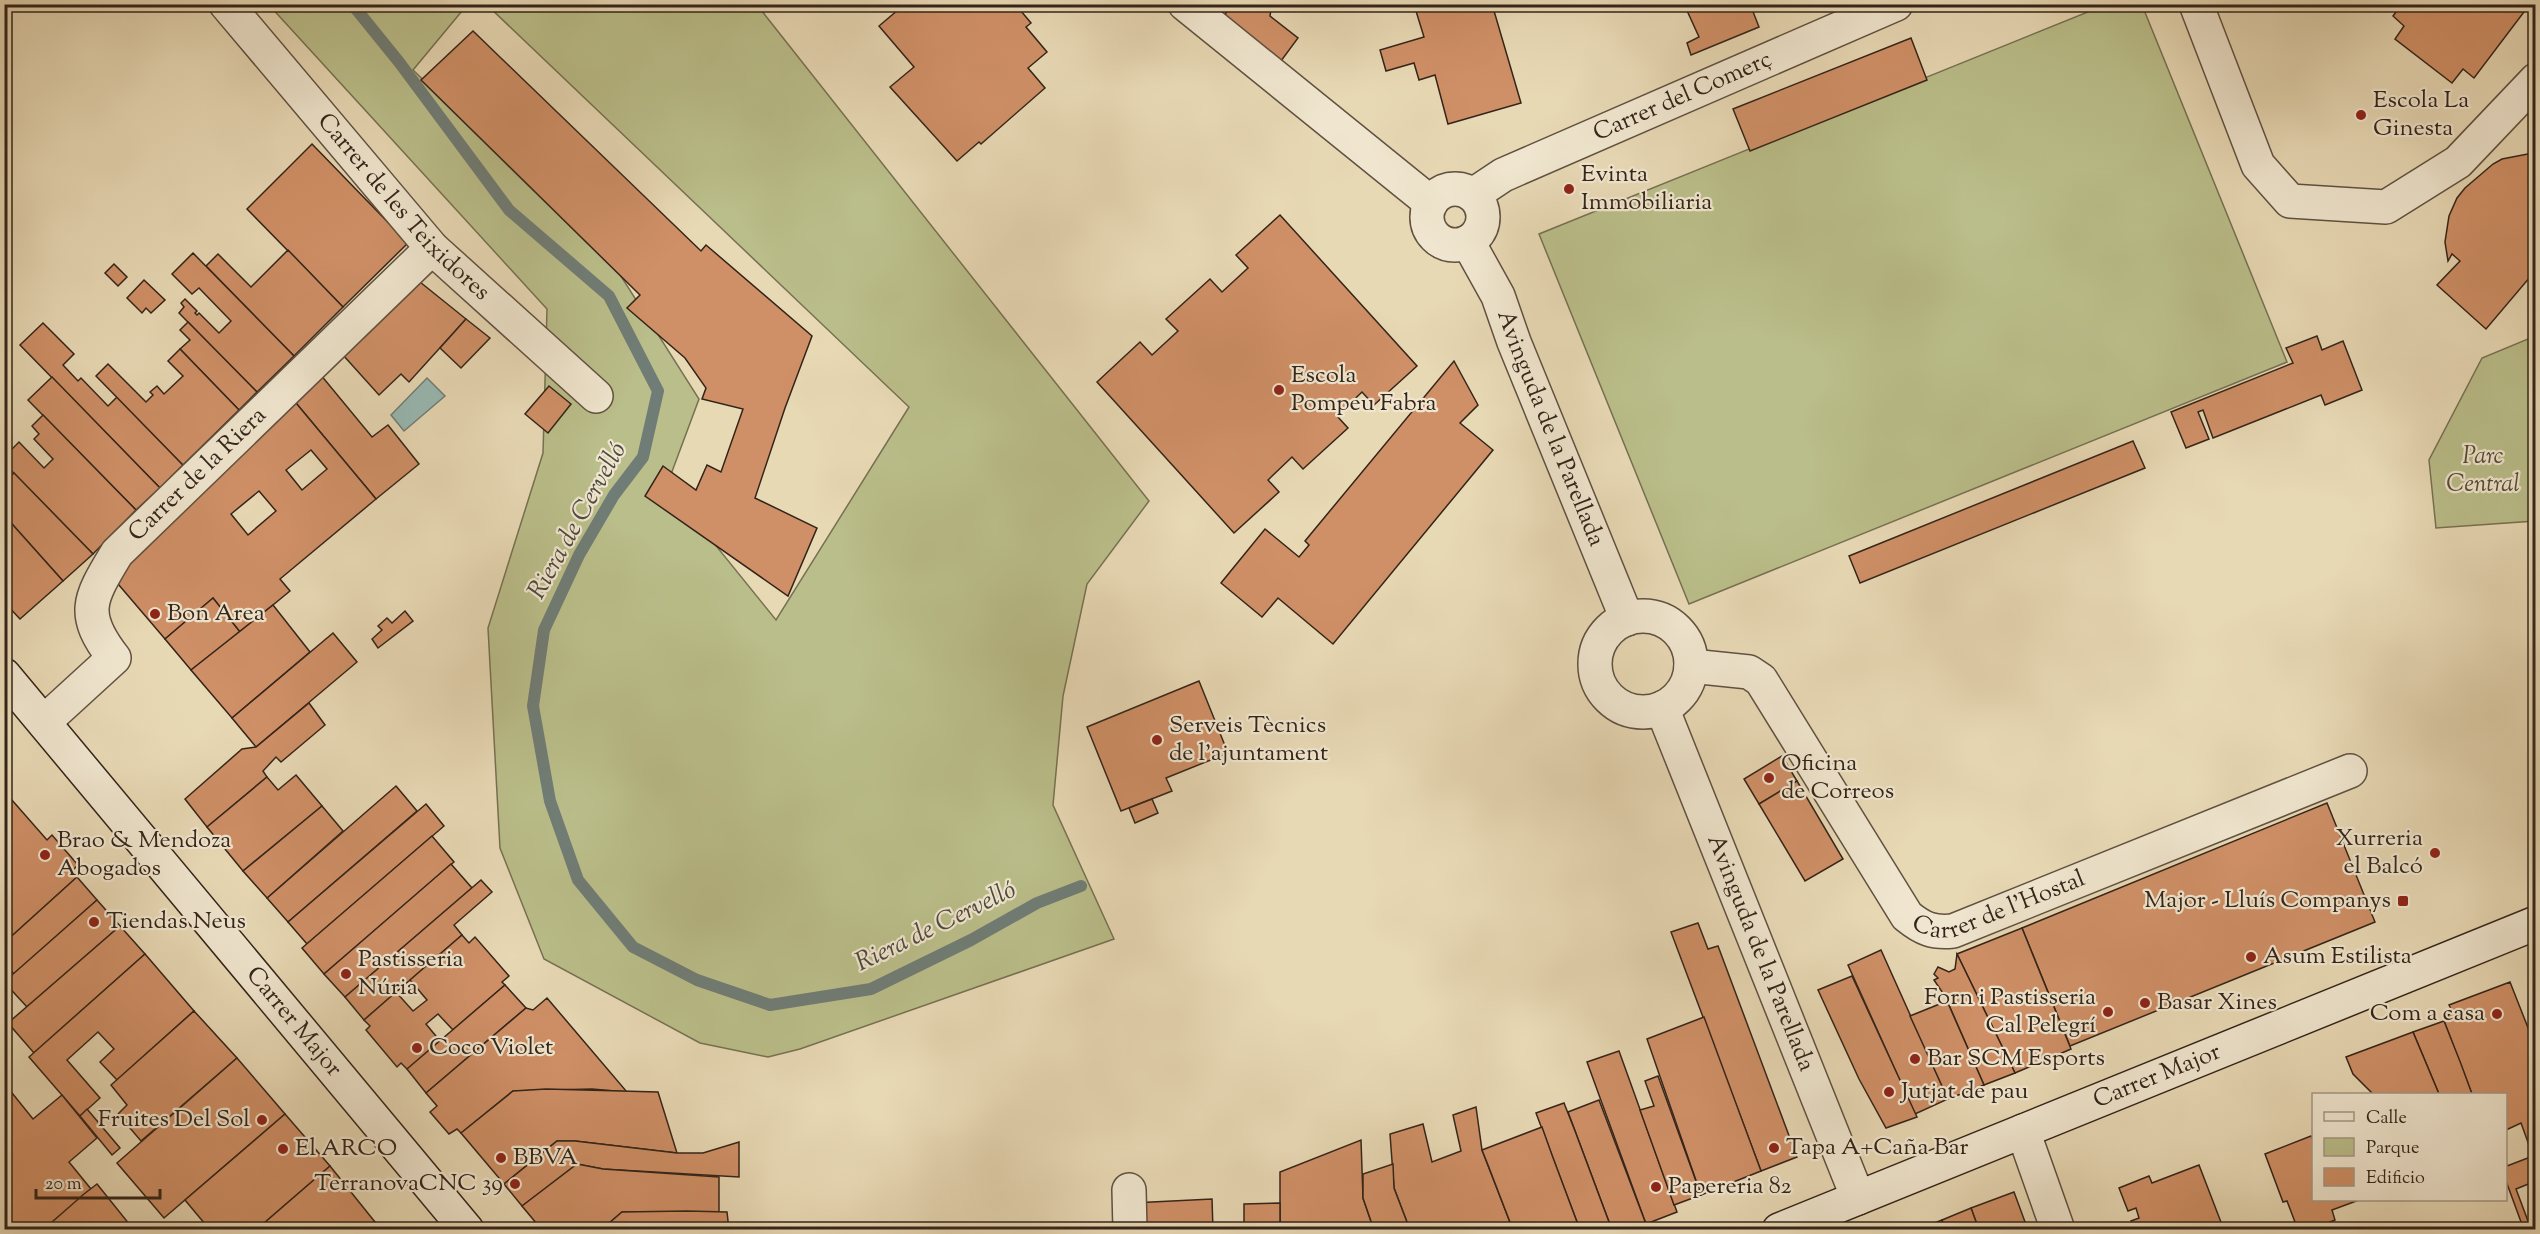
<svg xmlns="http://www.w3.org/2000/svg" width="2540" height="1234" font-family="'Sorts Mill Goudy',serif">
<rect width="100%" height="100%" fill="#e8d9b5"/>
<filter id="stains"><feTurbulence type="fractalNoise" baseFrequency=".00333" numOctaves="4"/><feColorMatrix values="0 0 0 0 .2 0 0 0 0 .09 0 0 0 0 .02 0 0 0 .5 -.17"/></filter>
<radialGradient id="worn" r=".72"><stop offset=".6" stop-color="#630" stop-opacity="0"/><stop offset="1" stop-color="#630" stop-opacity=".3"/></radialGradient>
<g fill="#babe8a" stroke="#767152" stroke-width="1.5">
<polygon points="269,5 467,5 413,70 612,262 699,399 667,485 776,620 909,407 487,5 757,5 1149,501 1087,584 1063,696 1053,805 1114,939 800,1049 768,1057 700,1043 544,959 500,848 488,628 543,453 547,309"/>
<polygon points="2105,5 2142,5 2287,362 1689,604 1539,234"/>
<polygon points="2535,336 2535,521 2436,528 2429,460 2482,358"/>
</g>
<polygon fill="#98b9b4" stroke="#707d76" stroke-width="1.5" points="427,378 445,396 404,431 391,415"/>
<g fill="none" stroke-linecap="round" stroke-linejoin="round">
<polyline stroke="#707d76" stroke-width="12" points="352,4 399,62 509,210 609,296 658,391 643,457 614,495 579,555 544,630 533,706 550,801 578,880 633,947 697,980 770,1005 871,989 971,940 1037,903 1081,886"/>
</g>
<g fill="#d09067" stroke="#33241a" stroke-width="1.5" fill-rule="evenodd">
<polygon points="905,4 1015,4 1031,23 1026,27 1047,52 1028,68 1045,88 981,144 979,142 957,161 890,87 914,67 879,26"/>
<polygon points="1228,4 1272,4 1270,16 1298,38 1281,61 1225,17"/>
<polygon points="1438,4 1492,4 1521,103 1448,124 1435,75 1419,80 1414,63 1386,71 1380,50 1424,37 1416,11"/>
<polygon points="1684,4 1750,4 1759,27 1691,55 1687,43 1699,37"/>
<polygon points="1809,4 1828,4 1812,11"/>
<polygon points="2402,4 2530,4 2474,78 2463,69 2452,83 2395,39 2404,26 2393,16"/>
<polygon points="473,31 701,251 706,245 812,336 785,408 755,498 817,528 788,596 645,496 663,466 696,490 707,465 721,472 743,409 702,399 706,388 685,358 627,308 640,295 421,80"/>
<polygon points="1911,38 1927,80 1750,151 1733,109"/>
<polygon points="312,144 408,243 343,307 247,209"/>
<polygon points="2533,153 2536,153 2536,270 2486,329 2437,285 2460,261 2452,254 2448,261 2445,242 2449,216 2457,198 2465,188 2493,164 2502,159"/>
<polygon points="1280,215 1417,366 1374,405 1362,392 1337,416 1348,428 1303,469 1292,457 1268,480 1279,492 1234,533 1097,382 1140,342 1152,355 1178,331 1166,319 1210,279 1222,292 1248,268 1236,255"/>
<polygon points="288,250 343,307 294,356 206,266 218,254 251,287"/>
<polygon points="193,253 294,356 257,392 179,313 184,307 181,303 185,299 197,311 195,313 197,315 199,313 219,333 231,321 199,288 192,294 172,274"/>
<polygon points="114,264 127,277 118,286 105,273"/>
<polygon points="144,280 165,300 151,313 146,308 142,313 127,298"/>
<polygon points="420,282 466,319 409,382 401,374 379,395 343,355"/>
<polygon points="466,319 490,338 461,368 440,348"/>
<polygon points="188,322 257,392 239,410 180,349 190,340 180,330"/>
<polygon points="43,323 74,354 63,365 78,381 81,378 108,406 117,397 183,465 160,488 20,345"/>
<polygon points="2317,336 2322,350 2343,341 2362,390 2325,405 2321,395 2213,438 2203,410 2198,412 2209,439 2186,448 2171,412 2293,363 2286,348"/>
<polygon points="180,349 239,410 183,465 96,376 108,364 146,402 153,395 150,392 157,386 164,394 183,376 168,361"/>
<polygon points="1454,361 1478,405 1460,423 1493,450 1333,644 1278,598 1262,617 1221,583 1265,529 1299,557 1309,545 1305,541"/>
<polygon points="320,374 372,437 388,425 419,464 376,499 291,397"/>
<polygon points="52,377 160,488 136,510 28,400"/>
<polygon points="549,386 571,404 548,433 525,414"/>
<path d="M 291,397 L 376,499 L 280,579 L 290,591 L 240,632 L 213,598 L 165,639 L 107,571 ZM 311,450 L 327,469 L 302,490 L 286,470 ZM 259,491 L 276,511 L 248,535 L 231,514 Z"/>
<polygon points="43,415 136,510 93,554 4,463 4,457 19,442 44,468 53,459 34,439 39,434 32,426"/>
<polygon points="2133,441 2145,468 1860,583 1849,556"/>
<polygon points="14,473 93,554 63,581 4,515 4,482"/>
<polygon points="4,515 63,581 20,619 4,602"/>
<polygon points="213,598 240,632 191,670 165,639"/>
<polygon points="273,605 310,652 232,718 191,670"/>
<polygon points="405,611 413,621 378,648 372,639 382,630 378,626 387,618 392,623"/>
<polygon points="333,633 357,662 256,747 232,718"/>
<polygon points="1199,681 1228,753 1166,778 1172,791 1121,811 1087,727"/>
<polygon points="309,703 325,725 281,762 276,757 263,771 267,777 207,827 185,799 242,749 256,747"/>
<polygon points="1782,756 1797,781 1759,804 1744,779"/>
<polygon points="296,775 322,806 243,871 207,827 267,777 278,790"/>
<polygon points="1797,781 1843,859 1805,881 1759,804"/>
<polygon points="396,786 417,811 288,922 267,898"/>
<polygon points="4,791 47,840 52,835 78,865 73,870 77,877 4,943"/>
<polygon points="1152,799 1158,813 1135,823 1129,808"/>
<polygon points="2327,803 2375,922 2070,1046 2022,928"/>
<polygon points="426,804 444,826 307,944 288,922"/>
<polygon points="322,806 343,831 267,898 243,871"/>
<polygon points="432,836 454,862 324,974 302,948"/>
<polygon points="451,864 472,888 345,997 324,974"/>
<polygon points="77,877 97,900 14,974 4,963 4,943"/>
<polygon points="481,880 492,892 454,925 462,935 364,1020 345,997"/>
<polygon points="97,900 120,926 27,1007 4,982"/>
<polygon points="1698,923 1708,949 1718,946 1797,1157 1761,1171 1671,932"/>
<polygon points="120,926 145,954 34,1053 8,1023"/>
<polygon points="2022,928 2071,1049 2015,1073 1957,954"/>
<polygon points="462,935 469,943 475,937 509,976 502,982 505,985 453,1030 438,1014 426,1024 440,1041 407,1069 401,1063 397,1067 366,1030 370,1026 364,1020 396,992 413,1011 427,1000 410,980"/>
<polygon points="1881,950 1948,1099 1915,1114 1848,965"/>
<polygon points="145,954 194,1011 117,1080 100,1062 114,1049 98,1032 67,1060 100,1098 80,1116 29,1057"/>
<polygon points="1957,954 2015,1073 1984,1085 1945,996 1934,980 1938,978 1934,974 1938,967 1949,972 1955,969"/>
<polygon points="1852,976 1917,1117 1886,1128 1859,1079 1818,990"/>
<polygon points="2510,982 2536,1048 2536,1181 2516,1189 2528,1221 2536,1219 2536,1230 2524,1230 2506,1181 2506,1162 2507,1166 2533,1156 2521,1123 2506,1130 2506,1094 2472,1094 2444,1021 2449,1019 2448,1015 2453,1013 2449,1005"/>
<polygon points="505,985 526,1008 426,1093 407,1069"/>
<polygon points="547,998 627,1092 592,1089 513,1091 461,1133 457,1129 449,1134 430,1112 437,1106 426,1093 526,1008 533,1010"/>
<polygon points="1947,1001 1984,1085 1948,1099 1910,1016"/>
<polygon points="194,1011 237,1058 141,1141 118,1114 127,1105 111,1085"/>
<polygon points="1704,1017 1761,1171 1701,1195 1647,1039"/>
<polygon points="2444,1021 2461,1064 2472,1094 2439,1094 2413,1032"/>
<polygon points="2413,1032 2439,1094 2373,1094 2353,1074 2346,1057"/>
<polygon points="1619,1051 1677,1212 1646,1224 1587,1062"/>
<polygon points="237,1058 285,1114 164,1218 117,1163"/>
<polygon points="1658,1076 1701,1195 1674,1205 1640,1110 1654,1106 1645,1081"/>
<polygon points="4,1083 33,1119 62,1095 97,1138 69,1162 91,1189 43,1230 4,1230"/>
<polygon points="546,1089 658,1092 677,1153 575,1141 557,1141 504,1184 461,1133 513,1091"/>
<polygon points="1599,1100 1646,1224 1630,1230 1612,1230 1568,1112"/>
<polygon points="1564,1103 1575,1131 1612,1230 1580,1230 1536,1113"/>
<polygon points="1476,1107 1482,1150 1513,1230 1410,1230 1394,1188 1390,1134 1423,1124 1432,1162 1461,1151 1453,1115"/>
<polygon points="87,1109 120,1148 112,1155 80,1116"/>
<polygon points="285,1114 330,1166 256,1230 210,1230 185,1200"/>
<polygon points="1542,1127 1552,1155 1580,1230 1513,1230 1488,1165 1482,1150"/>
<polygon points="2311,1136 2314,1142 2314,1200 2359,1200 2332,1210 2335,1220 2310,1230 2298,1230 2287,1201 2283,1202 2265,1154"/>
<polygon points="1361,1140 1363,1198 1374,1230 1280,1230 1280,1172"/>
<polygon points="557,1141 575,1141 677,1153 703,1153 739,1142 739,1177 603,1169 577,1164 522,1206 504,1184"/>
<polygon points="577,1164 603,1169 719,1177 719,1213 622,1212 601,1230 542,1230 522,1206"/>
<polygon points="1393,1164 1394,1188 1410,1230 1374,1230 1363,1198 1363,1174"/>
<polygon points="2199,1165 2224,1230 2135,1230 2131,1221 2139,1218 2136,1208 2128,1211 2119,1188 2149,1176 2152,1183"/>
<polygon points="330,1166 375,1222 367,1230 256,1230"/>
<polygon points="97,1184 134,1230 43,1230 84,1194"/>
<polygon points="2014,1192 2028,1230 1979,1230 1971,1208"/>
<polygon points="1212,1199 1213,1230 1134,1230 1132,1203"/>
<polygon points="1280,1203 1280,1230 1244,1230 1244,1204"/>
<polygon points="1971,1208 1979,1230 1945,1230 1942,1220"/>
<polygon points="687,1211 727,1212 729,1230 601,1230 622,1212"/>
<polygon points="1942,1220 1945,1230 1918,1230 1924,1227"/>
<polygon points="375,1222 383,1230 367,1230"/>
</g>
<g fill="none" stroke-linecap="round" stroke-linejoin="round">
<g stroke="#605141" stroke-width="36">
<g id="street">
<path id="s1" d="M 226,4 L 432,248 L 596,396"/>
<polyline points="1185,4 1431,203"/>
<polyline points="2196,4 2258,165 2290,201 2386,207 2458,162 2536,80"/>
<circle cx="1455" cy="217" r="28"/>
<path id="s2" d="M 1473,195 L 1503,175 L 1896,4"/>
<path id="s3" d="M 1468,242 L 1498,296 L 1514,342 L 1627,619"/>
<circle cx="1643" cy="664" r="48"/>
<path id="s4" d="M 1691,666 L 1749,672 L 1761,680 L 1907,916 C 1923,929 1933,933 1953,931 L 2350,771"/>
<path id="s5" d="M 1662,708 L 1858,1198"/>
<path id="s6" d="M 44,722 L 114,658 C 79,613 90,598 117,553 L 432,248"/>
<polyline points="2023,1131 2058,1230"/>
<polyline points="1129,1190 1130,1230"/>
</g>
</g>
<g stroke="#33241a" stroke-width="36">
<g id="secondary">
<path id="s7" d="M 4,675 L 467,1230"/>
<path id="s8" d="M 1779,1230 L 2536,923"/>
</g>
</g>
<use href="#street" stroke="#f0e6cf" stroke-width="33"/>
<use href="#secondary" stroke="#f0e6cf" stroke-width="33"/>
</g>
<g fill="#8f2418" stroke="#f0e6cf" stroke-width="2">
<circle cx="2361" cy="115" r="6"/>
<circle cx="1569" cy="189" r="6"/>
<circle cx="1279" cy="390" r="6"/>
<circle cx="155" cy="614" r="6"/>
<circle cx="1157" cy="740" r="6"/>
<circle cx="1769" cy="778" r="6"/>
<circle cx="2435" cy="853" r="6"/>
<circle cx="45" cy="855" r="6"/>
<rect x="2397" y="895" width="12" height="12" rx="3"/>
<circle cx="94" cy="922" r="6"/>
<circle cx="2251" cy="957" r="6"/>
<circle cx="346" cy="974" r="6"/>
<circle cx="2145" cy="1003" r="6"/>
<circle cx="2108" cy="1012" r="6"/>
<circle cx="2497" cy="1014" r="6"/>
<circle cx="417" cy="1048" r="6"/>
<circle cx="1915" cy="1059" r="6"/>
<circle cx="1889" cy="1092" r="6"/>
<circle cx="262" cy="1120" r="6"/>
<circle cx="1774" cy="1148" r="6"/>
<circle cx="283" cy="1149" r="6"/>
<circle cx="501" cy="1158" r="6"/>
<circle cx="515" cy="1184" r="6"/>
<circle cx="1656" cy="1187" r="6"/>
</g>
<g text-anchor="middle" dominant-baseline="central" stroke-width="4.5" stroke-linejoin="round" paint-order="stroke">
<g font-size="24" fill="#33241a" stroke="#f0e6cf">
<text stroke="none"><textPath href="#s2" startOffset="232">Carrer del Comerç</textPath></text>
<text stroke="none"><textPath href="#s1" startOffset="270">Carrer de les Teixidores</textPath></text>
<text stroke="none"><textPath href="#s3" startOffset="204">Avinguda de la Parellada</textPath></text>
<text stroke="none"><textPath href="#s6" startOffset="324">Carrer de la Riera</textPath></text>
<text stroke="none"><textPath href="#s4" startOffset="450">Carrer de l'Hostal</textPath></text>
<text stroke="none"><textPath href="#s5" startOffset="264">Avinguda de la Parellada</textPath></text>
<text stroke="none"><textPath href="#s7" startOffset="452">Carrer Major</textPath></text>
<text stroke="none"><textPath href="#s8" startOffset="408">Carrer Major</textPath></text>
</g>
<g font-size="24" fill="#33241a" stroke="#f0e6cf" text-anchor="start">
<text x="2373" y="101">Escola La<tspan x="2373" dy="28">Ginesta</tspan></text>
<text x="1581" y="175">Evinta<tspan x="1581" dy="28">Immobiliaria</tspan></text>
<text x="1291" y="376">Escola<tspan x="1291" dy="28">Pompeu Fabra</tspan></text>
<text x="167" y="614">Bon Area</text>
<text x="1169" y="726">Serveis Tècnics<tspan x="1169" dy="28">de l'ajuntament</tspan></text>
<text x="1781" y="764">Oficina<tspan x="1781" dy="28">de Correos</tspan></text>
<text x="2423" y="839" text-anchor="end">Xurreria<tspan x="2423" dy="28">el Balcó</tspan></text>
<text x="57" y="841">Brao &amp; Mendoza<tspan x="57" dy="28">Abogados</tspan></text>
<text x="2391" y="901" text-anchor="end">Major - Lluís Companys</text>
<text x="106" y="922">Tiendas Neus</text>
<text x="2263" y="957">Asum Estilista</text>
<text x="358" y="960">Pastisseria<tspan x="358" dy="28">Núria</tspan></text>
<text x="2096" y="998" text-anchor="end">Forn i Pastisseria<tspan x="2096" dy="28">Cal Pelegrí</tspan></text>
<text x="2157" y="1003">Basar Xines</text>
<text x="2485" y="1014" text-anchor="end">Com a casa</text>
<text x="429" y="1048">Coco Violet</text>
<text x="1927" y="1059">Bar SCM Esports</text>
<text x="1901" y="1092">Jutjat de pau</text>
<text x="250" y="1120" text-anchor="end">Fruites Del Sol</text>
<text x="1786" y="1148">Tapa A+Caña Bar</text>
<text x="295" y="1149">El ARCO</text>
<text x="513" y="1158">BBVA</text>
<text x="503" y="1184" text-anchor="end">TerranovaCNC 39</text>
<text x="1668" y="1187">Papereria 82</text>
</g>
<g font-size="24" font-style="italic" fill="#554a36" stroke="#f0e6cf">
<text x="2483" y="457">Parc<tspan x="2483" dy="28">Central</tspan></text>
</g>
<g font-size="26" font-style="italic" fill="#4c4940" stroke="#f0e6cf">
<text transform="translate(578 521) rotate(-61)">Riera de Cervelló</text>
<text transform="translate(936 927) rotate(-26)">Riera de Cervelló</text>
</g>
</g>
<rect width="2540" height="1234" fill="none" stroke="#e8d9b5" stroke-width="24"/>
<rect x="6" y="6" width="2528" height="1222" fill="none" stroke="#33241a" stroke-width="3"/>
<rect x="12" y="12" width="2516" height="1210" fill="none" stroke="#33241a" stroke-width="1.5"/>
<rect x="2312" y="1093" width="195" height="108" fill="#f0e6cf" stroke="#a49887" stroke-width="1.5"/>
<rect x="2324" y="1112" width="30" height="9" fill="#f0e6cf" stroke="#a49887" stroke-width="1.5"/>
<text x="2366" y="1123" font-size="18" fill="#33241a">Calle</text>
<rect x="2324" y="1138" width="30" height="18" fill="#babe8a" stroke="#a49887" stroke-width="1.5"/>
<text x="2366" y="1153" font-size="18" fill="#33241a">Parque</text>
<rect x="2324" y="1168" width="30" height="18" fill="#d09067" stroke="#a49887" stroke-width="1.5"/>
<text x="2366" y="1183" font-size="18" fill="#33241a">Edificio</text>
<path d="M36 1189v9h124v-9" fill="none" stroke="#33241a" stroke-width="3"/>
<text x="45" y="1189" font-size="18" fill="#33241a" stroke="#f0e6cf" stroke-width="4.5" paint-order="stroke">20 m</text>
<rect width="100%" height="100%" filter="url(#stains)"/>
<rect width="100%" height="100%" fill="url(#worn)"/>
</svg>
